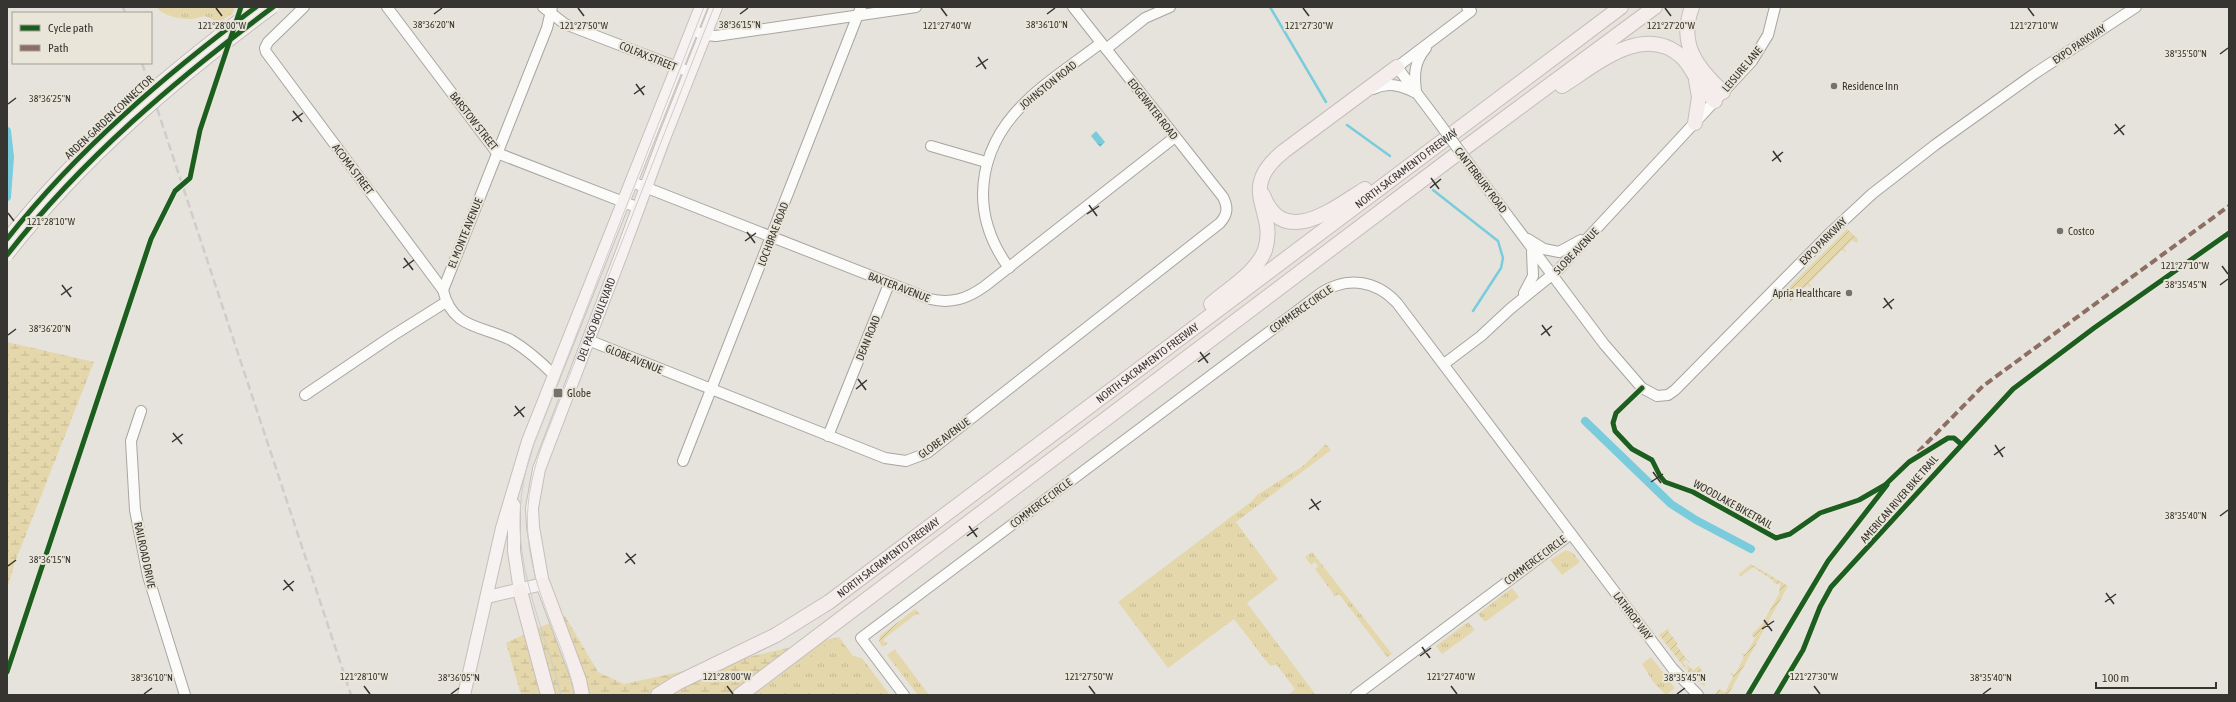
<svg xmlns="http://www.w3.org/2000/svg" width="2236" height="702" font-family="'Asap Condensed',sans-serif">
<defs>
<pattern id="grass-tufts" width="24" height="20" patternUnits="userSpaceOnUse"><rect width="24" height="20" fill="#e5d7ac"/><path d="M3 7l-1-3M5 7V3M7 7l1-3M15 17l-1-3M17 17v-4M19 17l1-3" fill="none" stroke="#c5b994"/></pattern>
<pattern id="wetland-marsh" width="20" height="14" patternUnits="userSpaceOnUse"><rect width="20" height="14" fill="#e5d7ac"/><path d="M1 5h8M5 5V1M11 12h8M15 12V8" fill="none" stroke="#c5b994"/></pattern>
<pattern id="garden-furrows" width="10" height="10" patternUnits="userSpaceOnUse"><rect width="10" height="10" fill="#e5d7ac"/><path d="M-1 1l2-2M0 10L10 0M9 11l2-2" fill="none" stroke="#c5b994"/></pattern>
<pattern id="water-ripples" width="26" height="14" patternUnits="userSpaceOnUse"><rect width="26" height="14" fill="#7accdc"/><path d="M2 4q2-2 4 0t4 0M15 11q2-2 4 0t4 0" fill="none" stroke="#65a6b3"/></pattern>
</defs>
<rect width="100%" height="100%" fill="#e6e3dc"/>
<g fill="url(#grass-tufts)">
<path d="M 156,7 L 235,7 L 232,14 L 218,23 C 201,11 204,19 188,19 C 178,19 162,15 156,7 Z"/>
<polygon points="1326,444 1331,450 1236,522 1278,579 1247,603 1316,695 1288,695 1295,689 1276,664 1270,666 1234,619 1168,668 1118,602 1252,501 1257,495 1303,466"/>
<polygon points="1566,550 1573,553 1580,562 1562,575 1550,560"/>
<polygon points="1312,552 1392,654 1387,657 1339,594 1335,596 1315,569 1318,566 1315,562 1311,565 1305,557"/>
<polygon points="1512,588 1519,597 1485,622 1478,614"/>
<polygon points="1468,622 1475,630 1442,654 1436,646"/>
<polygon points="839,637 853,656 862,658 890,695 751,695"/>
<polygon points="895,649 896,651 929,695 918,695 887,655"/>
<polygon points="1651,657 1675,688 1666,695 1654,683 1642,664"/>
</g>
<g fill="url(#wetland-marsh)">
<polygon points="7,342 94,362 15,562 7,590"/>
<polygon points="565,616 598,672 624,684 839,637 751,695 521,695 506,643"/>
</g>
<g fill="url(#garden-furrows)">
<polygon points="1847,229 1858,239 1857,243 1852,240 1844,248 1847,253 1842,250 1809,283 1812,288 1807,285 1790,302 1790,299 1784,292"/>
<polygon points="1751,564 1788,586 1728,695 1715,695 1719,689 1725,692 1733,677 1730,673 1735,674 1744,657 1741,653 1746,654 1755,638 1751,635 1762,624 1779,594 1780,584 1773,583 1774,581 1753,567 1740,577 1739,574"/>
<polygon points="915,609 921,615 916,614 885,638 883,641 888,643 882,647 879,641 880,636"/>
<polygon points="1669,628 1668,631 1678,644 1676,645 1692,666 1686,660 1683,662 1688,672 1659,635"/>
<polygon points="1686,663 1693,670 1699,666 1707,680 1704,686 1689,674"/>
</g>
<polygon fill="url(#water-ripples)" points="1096,131 1105,142 1100,147 1091,136"/>
<g fill="none" stroke-linecap="round" stroke-linejoin="round">
<g stroke="#7accdc" stroke-width="2.5">
<polyline points="1270,7 1326,102"/>
<polyline points="1347,125 1390,156"/>
<polyline points="1433,190 1498,241 1503,258 1501,268 1473,311"/>
</g>
<g stroke="#7accdc" stroke-width="8">
<polyline points="7,131 10,157 7,197"/>
<polyline points="1585,421 1671,504 1696,520 1751,549"/>
</g>
<g stroke="#a7a5a0" stroke-width="12">
<g id="minor">
<polyline points="304,7 268,42 265,48 266,52 443,290"/>
<polyline points="387,7 497,153 639,208"/>
<polyline points="543,7 565,24 690,72"/>
<path d="M 552,7 L 547,28 L 443,290 C 452,329 481,325 511,340 C 526,349 542,363 554,375"/>
<polyline points="692,30 705,35 716,36 916,7"/>
<polyline points="1106,49 1145,18 1170,7"/>
<path d="M 1373,89 C 1388,82 1400,85 1414,92"/>
<path d="M 1416,91 C 1414,75 1414,62 1426,48"/>
<polyline points="1437,120 1397,67 1471,11 1467,7"/>
<polyline points="931,146 986,162"/>
<polyline points="1472,168 1604,344 1642,388 1657,396 1668,395 1675,390 1829,234 1872,194 1935,145 2034,74 2136,7"/>
<path d="M 632,182 L 930,299 C 951,304 967,299 985,286 L 1175,137"/>
<polyline points="1528,239 1544,249 1559,252 1581,240"/>
<path d="M 1009,268 C 993,246 983,221 983,194 C 984,118 1047,84 1101,43"/>
<polyline points="1524,293 1533,276 1532,252"/>
<path d="M 588,340 L 885,458 L 906,461 L 927,453 L 1220,223 C 1228,214 1228,207 1223,197 L 1073,7"/>
<polyline points="1444,364 1481,336 1510,309 1558,270 1752,61 1768,35 1775,7"/>
<polyline points="305,395 392,336 446,302"/>
<polyline points="141,411 131,441 135,510 148,576 185,695"/>
<polyline points="828,436 889,284"/>
<polyline points="683,461 861,7"/>
<path d="M 904,695 L 861,638 L 1321,293 C 1347,276 1376,280 1397,303 L 1673,669 L 1698,695"/>
<polyline points="1356,695 1571,534"/>
</g>
</g>
<g stroke="#c6beba" stroke-width="14">
<g id="major">
<polyline points="514,505 514,551 520,591"/>
<path id="s1" d="M 487,597 L 543,584 L 533,527 L 532,508 L 539,469 L 622,252 L 663,141 L 716,7"/>
<polyline points="464,695 502,528 528,441 701,7"/>
</g>
</g>
<g stroke="#c6beba" stroke-width="16">
<g id="highway">
<path d="M 1692,7 C 1678,44 1697,68 1723,92"/>
<path d="M 1562,86 C 1596,65 1643,22 1682,57 C 1691,66 1695,77 1702,87 C 1706,92 1711,96 1715,101"/>
<polyline points="1695,123 1699,97 1696,80"/>
<path d="M 1263,195 C 1284,250 1335,207 1365,189"/>
<path d="M 1211,304 C 1228,289 1257,272 1265,250 C 1278,210 1235,190 1284,151 L 1397,67"/>
<polyline points="543,584 579,680 582,695"/>
<polyline points="520,591 548,695"/>
<path id="s2" d="M 658,695 L 677,683 L 776,635 L 829,602 L 1621,7"/>
<polyline points="740,695 1462,150 1655,7"/>
</g>
</g>
<use href="#minor" stroke="#fbfbfa" stroke-width="10"/>
<use href="#major" stroke="#f7f2f2" stroke-width="12"/>
<use href="#highway" stroke="#f4edec" stroke-width="14"/>
<g stroke="#cecdcb" stroke-width="1">
<path d="M 561,695 C 537,602 500,544 533,446 L 704,7"/>
<path d="M 575,695 C 570,670 560,646 551,623 C 526,558 518,515 541,448 L 714,7"/>
</g>
<g stroke="#cecdcb" stroke-width="2.5" stroke-dasharray="8 4" stroke-linecap="butt">
<polyline points="123,7 125,13"/>
<polyline points="142,63 351,695"/>
</g>
<g stroke="#a7a5a0" stroke-width="12" stroke-linecap="butt">
<polyline id="minor-bridge" points="1437,120 1472,168"/>
</g>
<g stroke="#c6beba" stroke-width="14" stroke-linecap="butt">
<g id="major-bridge">
<path d="M 7,239 C 78,149 165,75 256,7"/>
<path d="M 7,255 C 82,159 175,80 273,7"/>
</g>
</g>
<use href="#minor-bridge" stroke="#fbfbfa" stroke-width="10"/>
<use href="#major-bridge" stroke="#f7f2f2" stroke-width="12"/>
<polyline stroke="#8d6e63" stroke-width="4" stroke-dasharray="8 4" stroke-linecap="butt" points="1918,452 1983,386 2229,206"/>
<g stroke="#e9e5d9" stroke-width="8">
<g id="cycleway">
<path d="M 7,239 C 78,149 165,75 256,7"/>
<path d="M 7,255 C 82,159 175,80 273,7"/>
<polyline points="1642,388 1616,413 1613,423 1615,431 1632,449 1652,460 1660,476 1665,482 1693,492 1776,538 1790,534 1820,513 1859,500 1885,485 1909,462 1948,438 1954,438 1961,444"/>
<polyline points="7,672 151,239 175,191 190,178 200,130 241,7"/>
<polyline points="1748,695 1828,561 1887,485"/>
<polyline points="1776,695 1803,650 1820,607 1831,587 2013,389 2094,328 2229,233"/>
</g>
</g>
<use href="#cycleway" stroke="#1b5e20" stroke-width="5"/>
</g>
<path fill="none" stroke="#373531" stroke-width="1.5" d="M 216,8 L 222,16M 578,8 L 584,16M 941,8 L 947,16M 1303,8 L 1309,16M 1665,8 L 1671,16M 2028,8 L 2034,16M 434,14 L 442,8M 740,14 L 748,8M 1047,14 L 1055,8M 2220,54 L 2228,48M 978,57 L 986,69M 976,67 L 988,59M 636,84 L 644,95M 634,94 L 645,86M 8,104 L 16,98M 293,111 L 302,122M 292,121 L 303,113M 2115,124 L 2124,135M 2114,134 L 2125,125M 1773,151 L 1781,162M 1772,161 L 1783,152M 1431,178 L 1439,189M 1430,188 L 1441,179M 1089,205 L 1097,216M 8,213 L 14,221M 1087,214 L 1099,206M 747,232 L 755,243M 745,241 L 756,233M 404,258 L 413,270M 2222,266 L 2228,274M 403,268 L 414,260M 62,285 L 71,297M 2220,285 L 2228,279M 61,295 L 72,287M 1884,298 L 1892,309M 1883,308 L 1894,299M 1542,325 L 1550,336M 8,335 L 16,329M 1541,335 L 1552,326M 1200,352 L 1208,363M 1198,362 L 1210,353M 858,379 L 866,390M 856,389 L 867,380M 515,406 L 524,417M 514,416 L 525,407M 173,433 L 182,444M 172,442 L 183,434M 1995,445 L 2003,457M 1994,455 L 2005,447M 1653,472 L 1661,483M 1651,482 L 1663,474M 1311,499 L 1319,510M 1309,509 L 1321,501M 2220,516 L 2228,510M 969,526 L 977,537M 967,536 L 978,528M 626,553 L 635,564M 625,563 L 636,554M 8,566 L 16,560M 284,580 L 293,591M 283,590 L 294,581M 2106,593 L 2114,604M 2105,602 L 2116,594M 1764,620 L 1772,631M 1762,629 L 1774,621M 1422,647 L 1430,658M 1420,656 L 1431,648M 364,686 L 370,694M 727,686 L 733,694M 1089,686 L 1095,694M 1451,686 L 1457,694M 1814,686 L 1820,694M 144,694 L 152,688M 451,694 L 459,688M 1677,694 L 1685,688M 1983,694 L 1991,688"/>
<g fill="#74726d" stroke="#e9e5d9" stroke-width="1.5">
<circle cx="1834" cy="86" r="4"/>
<circle cx="2060" cy="231" r="4"/>
<circle cx="1849" cy="293" r="4"/>
<rect x="553" y="388" width="10" height="10" rx="2"/>
</g>
<g text-anchor="middle" dominant-baseline="central" stroke-width="4" stroke-linejoin="round" paint-order="stroke">
<g font-size="11" fill="#373531" stroke="#e9e5d9">
<text transform="translate(2079 44) rotate(-34)">EXPO PARKWAY</text>
<text transform="translate(648 56) rotate(22)">COLFAX STREET</text>
<text transform="translate(1742 69) rotate(-50)">LEISURE LANE</text>
<text transform="translate(1048 85) rotate(-39)">JOHNSTON ROAD</text>
<text transform="translate(1153 109) rotate(52)">EDGEWATER ROAD</text>
<text transform="translate(109 117) rotate(-43)">ARDEN-GARDEN CONNECTOR</text>
<text transform="translate(474 121) rotate(52)">BARSTOW STREET</text>
<text stroke="none"><textPath href="#s2" startOffset="917">NORTH SACRAMENTO FREEWAY</textPath></text>
<text transform="translate(353 169) rotate(53)">ACOMA STREET</text>
<text transform="translate(1481 180) rotate(53)">CANTERBURY ROAD</text>
<text transform="translate(465 233) rotate(-68)">EL MONTE AVENUE</text>
<text transform="translate(773 234) rotate(-69)">LOCHBRAE ROAD</text>
<text transform="translate(1823 241) rotate(-45)">EXPO PARKWAY</text>
<text transform="translate(1576 251) rotate(-46)">SLOBE AVENUE</text>
<text transform="translate(899 287) rotate(21)">BAXTER AVENUE</text>
<text transform="translate(1301 309) rotate(-35)">COMMERCE CIRCLE</text>
<text stroke="none"><textPath href="#s1" startOffset="334">DEL PASO BOULEVARD</textPath></text>
<text transform="translate(868 338) rotate(-68)">DEAN ROAD</text>
<text transform="translate(634 359) rotate(22)">GLOBE AVENUE</text>
<text stroke="none"><textPath href="#s2" startOffset="593">NORTH SACRAMENTO FREEWAY</textPath></text>
<text transform="translate(944 438) rotate(-36)">GLOBE AVENUE</text>
<text transform="translate(1899 499) rotate(-49)">AMERICAN RIVER BIKE TRAIL</text>
<text transform="translate(1041 503) rotate(-37)">COMMERCE CIRCLE</text>
<text transform="translate(1733 504) rotate(29)">WOODLAKE BIKETRAIL</text>
<text transform="translate(145 555) rotate(78)">RAILROAD DRIVE</text>
<text stroke="none"><textPath href="#s2" startOffset="269">NORTH SACRAMENTO FREEWAY</textPath></text>
<text transform="translate(1535 560) rotate(-37)">COMMERCE CIRCLE</text>
<text transform="translate(1633 616) rotate(53)">LATHROP WAY</text>
</g>
<g font-size="11" fill="#373531" stroke="#e9e5d9" text-anchor="start">
<text x="1842" y="86">Residence Inn</text>
<text x="2068" y="231">Costco</text>
<text x="1841" y="293" text-anchor="end">Apria Healthcare</text>
<text x="567" y="393">Globe</text>
</g>
</g>
<g font-size="10" text-anchor="middle" fill="#373531" stroke="#e9e5d9" stroke-width="4" stroke-linejoin="round" paint-order="stroke">
<text x="434" y="28">38°36'20"N</text>
<text x="740" y="28">38°36'15"N</text>
<text x="1047" y="28">38°36'10"N</text>
<text x="222" y="29">121°28'00"W</text>
<text x="584" y="29">121°27'50"W</text>
<text x="947" y="29">121°27'40"W</text>
<text x="1309" y="29">121°27'30"W</text>
<text x="1671" y="29">121°27'20"W</text>
<text x="2034" y="29">121°27'10"W</text>
<text x="2186" y="57">38°35'50"N</text>
<text x="50" y="102">38°36'25"N</text>
<text x="51" y="225">121°28'10"W</text>
<text x="2185" y="269">121°27'10"W</text>
<text x="2186" y="288">38°35'45"N</text>
<text x="50" y="332">38°36'20"N</text>
<text x="2186" y="519">38°35'40"N</text>
<text x="50" y="563">38°36'15"N</text>
<text x="364" y="680">121°28'10"W</text>
<text x="727" y="680">121°28'00"W</text>
<text x="1089" y="680">121°27'50"W</text>
<text x="1451" y="680">121°27'40"W</text>
<text x="1814" y="680">121°27'30"W</text>
<text x="152" y="681">38°36'10"N</text>
<text x="459" y="681">38°36'05"N</text>
<text x="1685" y="681">38°35'45"N</text>
<text x="1991" y="681">38°35'40"N</text>
</g>
<rect width="2236" height="702" fill="none" stroke="#373531" stroke-width="16"/>
<rect x="12" y="12" width="140" height="52" fill="#e9e5d9" stroke="#a29f96"/>
<rect x="20" y="25" width="20" height="6" fill="#1b5e20" stroke="#a29f96"/>
<text x="48" y="32" font-size="12" fill="#373531">Cycle path</text>
<rect x="20" y="45" width="20" height="6" fill="#8d6e63" stroke="#a29f96"/>
<text x="48" y="52" font-size="12" fill="#373531">Path</text>
<path d="M2096 682v6h120v-6" fill="none" stroke="#373531" stroke-width="2"/>
<text x="2102" y="682" font-size="12" fill="#373531" stroke="#e9e5d9" stroke-width="3" paint-order="stroke">100 m</text>
</svg>
